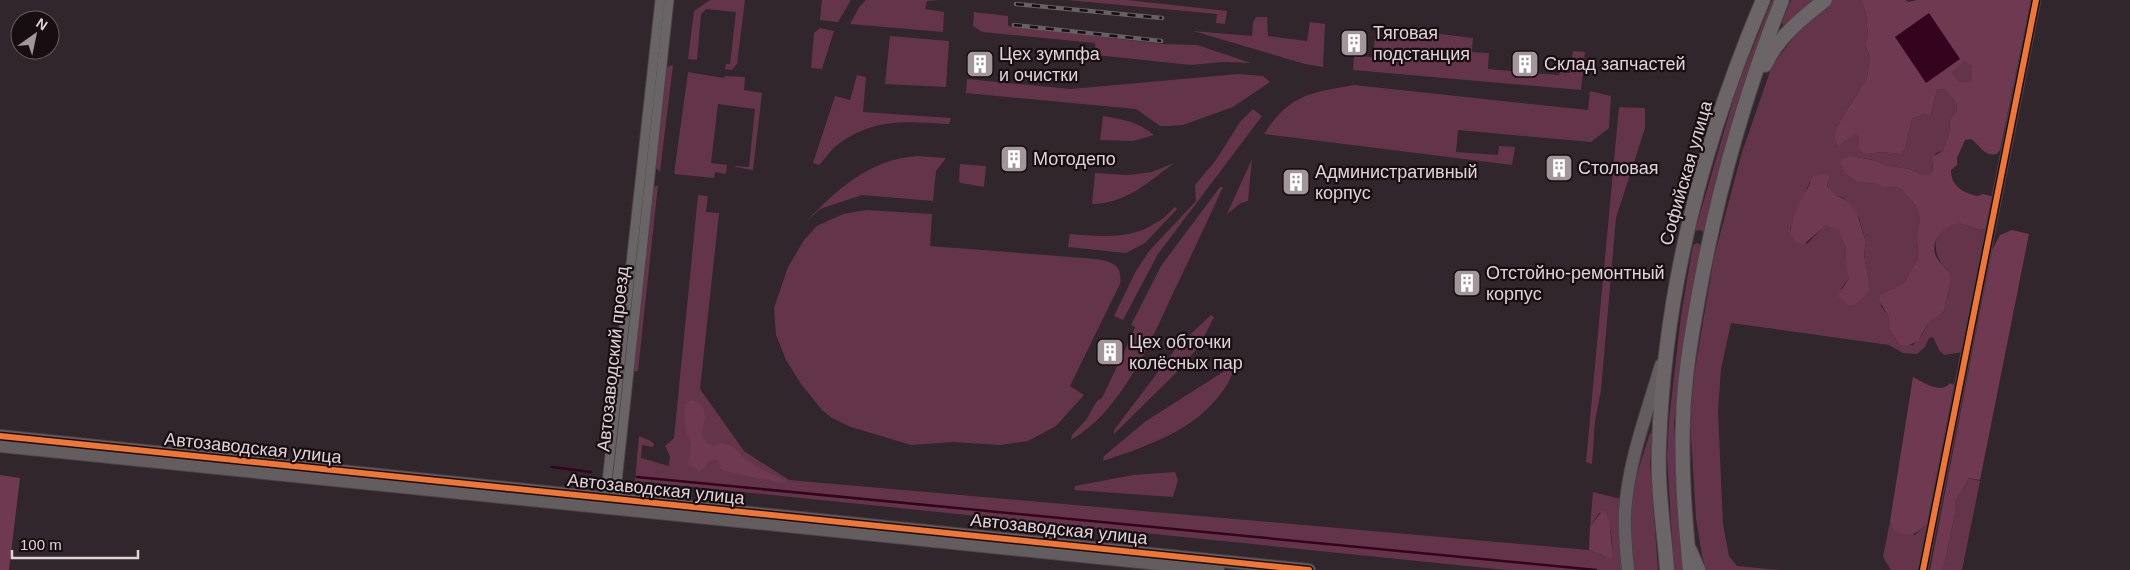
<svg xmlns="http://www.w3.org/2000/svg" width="2130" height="570" viewBox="0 0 2130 570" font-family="Helvetica,sans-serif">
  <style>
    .green { fill: #64344a; fill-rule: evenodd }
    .forest { fill: #6e3951; fill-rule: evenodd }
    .water { fill: #34031e }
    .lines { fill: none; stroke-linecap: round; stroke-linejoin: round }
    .stream { stroke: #34031e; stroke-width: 2.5 }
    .street-casing { stroke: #4c4247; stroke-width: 11 }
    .secondary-casing { stroke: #4c4247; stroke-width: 14 }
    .primary-casing { stroke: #4c4247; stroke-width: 16 }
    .street { stroke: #696466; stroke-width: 9 }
    .secondary { stroke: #645d60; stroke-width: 12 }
    .primary { stroke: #6c6567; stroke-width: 14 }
    .rail-casing { stroke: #676163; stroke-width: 4.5 }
    .rail { stroke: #170e12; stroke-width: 2.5; stroke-dasharray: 8; stroke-linecap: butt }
    .cycleway-casing { stroke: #170e12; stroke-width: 9 }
    .cycleway { stroke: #f07635; stroke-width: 6 }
    .labels { text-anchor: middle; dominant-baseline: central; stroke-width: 4.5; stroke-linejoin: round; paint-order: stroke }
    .poi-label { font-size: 18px; fill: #e1d2d8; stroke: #170e12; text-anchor: start }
    .street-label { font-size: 18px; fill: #e1d2d8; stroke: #170e12 }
  </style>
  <rect width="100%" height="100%" fill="#31262b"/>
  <g class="green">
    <path d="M710,0H745L737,64L732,70L725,69L726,64H730L736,12L706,9L701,14L697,60L688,59L694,11Z"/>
    <path d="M822,0H851L838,22L820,20Z"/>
    <path d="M866,0H941L927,1L925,9L944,12L943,32L850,24L860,6Z"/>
    <path d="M1067,0H1127L1227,11L1225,24L1216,23L1217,14Z"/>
    <path d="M1772,0H1778L1741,95L1704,232L1700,230L1695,231L1737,87Z"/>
    <path d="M1791,0H1816L1784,27L1782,22Z"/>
    <path d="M1832,0H1861L1866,14L1868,36L1865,44L1870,57L1867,78L1836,128L1845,142L1850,136L1856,134L1859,139L1858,145L1868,154L1882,152L1901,154L1905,149L1912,119L1924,114H1931L1937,90L1944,89L1956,103L1957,110L1950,120L1949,133L1943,151L1936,153L1932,163L1933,170L1929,175H1922L1910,169L1884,165L1878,161L1851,156L1846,174L1857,182L1877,184L1883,188L1896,187L1902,190L1915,205L1920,218L1917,244L1918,258L1904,283L1881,294V306L1888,316L1889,329L1900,345H1913L1922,335L1928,323L1939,316L1944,311L1948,290V270C1927,254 1934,220 1962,224C1967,225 1975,228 1980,230L1987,228L1963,352L1944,355L1939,350L1933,337L1929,338L1925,347L1917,354L1903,353L1889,345L1731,323L1721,369L1718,411L1723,524L1729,556L1737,566L1780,570H1706L1702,556L1696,518L1690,419L1694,375L1714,257L1742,152L1772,66L1809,17ZM1810,181L1827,183L1829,189L1837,196L1844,198L1859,218L1866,242L1864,254L1870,288L1841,289L1849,278V275L1845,263L1846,249L1838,230L1826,224L1807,244L1790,230Z"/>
    <path d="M974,12L1008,16V26L1163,44L1197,45L1251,63L1223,62L1191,65L1096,55L1095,43L982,32L973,26Z"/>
    <path d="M1256,17H1267L1268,36L1307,41L1310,22L1325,24L1323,67L1305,64L1193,31L1252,36L1253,22Z"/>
    <path d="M820,28L834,31L822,69L811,68L814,33Z"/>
    <path d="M1376,28H1386L1388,34L1404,35L1407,30L1473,38L1472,52L1489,53L1488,69L1559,75L1560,72L1570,73L1573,51L1585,52L1581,90L1353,70L1354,56L1373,57Z"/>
    <path d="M890,36L949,41L946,87L885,84Z"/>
    <path d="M1965,60L1972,67V81L1960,82L1952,73Z"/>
    <path d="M673,65L660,172L655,167L667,67Z"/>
    <path d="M688,72L724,78L725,76L745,77L744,90L762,93L753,170L735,167L736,166L749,167L755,109L718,104L711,163L727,165L726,174L715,172L714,178L674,174Z"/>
    <path d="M1238,74L1263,76L1270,82L1233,107L1183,125L1169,126H1160L1136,109L966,93L967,79L1071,89Z"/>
    <path d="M857,75L866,77L863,112L951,118L949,124C909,122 876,117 840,143C832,148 826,158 819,165L813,163L835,96L850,100Z"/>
    <path d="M1354,85L1588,110L1590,91L1611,96L1609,128L1591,142L1458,130L1456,152L1498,155L1499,146L1515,147L1512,165L1264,134C1290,94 1310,93 1354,85Z"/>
    <path d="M1619,107L1645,108V128L1616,218L1601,390L1595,421L1592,464L1586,462Z"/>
    <path d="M1253,109L1262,116L1158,254L1123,320L1114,316L1136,271L1150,250L1196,201L1195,185L1216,160L1240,122Z"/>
    <path d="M1103,116C1123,119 1138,122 1154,135L1133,141L1100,140Z"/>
    <path d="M917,156L946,158L936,171L933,201L862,195L820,209L805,223C836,190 870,159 917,156Z"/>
    <path d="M1252,159L1248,201L1241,203L1227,214Z"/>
    <path d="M1174,163C1149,182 1125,204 1092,204L1095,173L1128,175L1152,172Z"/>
    <path d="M960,164L986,166L984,187L961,183L959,181Z"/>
    <path d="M658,185L638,371H633L653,188Z"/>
    <path d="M1220,187H1223C1207,222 1191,256 1174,291C1151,341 1121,412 1071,440L1072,435L1086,420L1097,401L1102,398L1133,333L1135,327L1131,325L1161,266Z"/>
    <path d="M698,195L708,196L706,212L719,213L700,389L744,451L789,480L1589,550L1604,556H1613L1611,532L1605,511L1599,513L1590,527L1593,492L1621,499L1624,570H1506L635,481L639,436L651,441L654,444L653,447L642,445L641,458L669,466L670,456L665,446L674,438Z"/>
    <path d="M1175,207L1177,209L1145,243L1126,253L1068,247L1070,234C1097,236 1129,240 1154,224C1162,220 1169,213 1175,207Z"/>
    <path d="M866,210L932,214L930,246L1084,258C1102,260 1124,259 1120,284L1070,386L1084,395L1056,426L1028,441L1000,445L954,442L911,445L851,427L832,418L822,410L801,384L786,360L776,335L774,308L788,267L804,240L817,226L843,214Z"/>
    <path d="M1697,243L1701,245L1674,423L1683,570H1674L1667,456L1669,420L1681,316L1693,245Z"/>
    <path d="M1211,315L1214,317L1200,345L1179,370L1114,434V430L1177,347Z"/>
    <path d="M1234,365L1235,368C1231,376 1228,385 1222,392C1194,431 1147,446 1103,461L1104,456L1146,421Z"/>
    <path d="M1650,433L1653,434L1654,437L1650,462L1658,570H1633L1629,535L1634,483Z"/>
    <path d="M1175,472L1178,480L1173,497L1074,490L1075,486L1133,475Z"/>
    <path d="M1969,478L1980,481L1962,570H1943L1955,514V501Z"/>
    <path d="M1890,521L1891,525L1915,535L1927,524L1918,570H1891L1883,557Z"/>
  </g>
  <g class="forest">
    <path d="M1861,0H1906L1908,2L1917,0H2031L2000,150L1997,154C1983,157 1981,145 1971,139L1965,140L1957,158V165L1951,170C1951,186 1962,192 1977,196L1983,194L1994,197L1987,228L1980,230C1975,228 1967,225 1962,224C1946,221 1931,239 1935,254C1938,263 1947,267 1951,276L1944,311L1939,316L1928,323L1918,341L1907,346L1900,345L1889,329L1888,316L1879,300L1881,294L1904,283L1918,258L1917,237L1920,218L1915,205L1902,190L1896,187L1883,188L1877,184L1857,182L1846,174L1840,163L1844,158L1851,156L1878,161L1884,165L1910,169L1922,175H1929L1933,170L1932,157L1943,151L1949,133L1950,120L1957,110L1956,103L1944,89L1937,90L1931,114H1924L1912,119L1905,149L1901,154L1882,152L1868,154L1861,151L1858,145L1859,139L1856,134L1838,146L1835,140L1836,128L1867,78L1870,57L1865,44L1868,36L1866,14ZM1965,61L1972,67V81L1960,82L1952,73Z"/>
    <path d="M1827,174L1829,176L1827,186L1837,196L1846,200L1856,211L1866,242L1864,254L1870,288C1864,297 1860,306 1848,305L1838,296L1849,278L1845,263L1846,249L1838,230L1826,225L1803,245L1796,242L1790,233C1793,219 1797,203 1806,191C1809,187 1810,181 1813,176Z"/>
    <path d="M2012,230L2029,234L1980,480L1969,478L1955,501V514L1943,570H1930L1992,250L2000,235Z"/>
    <path d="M1913,377C1923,382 1941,395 1950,383L1954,385L1927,524C1913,536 1909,539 1892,528L1890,521Z"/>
    <path d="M691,400C708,404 707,420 701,433L707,443L714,446L719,443L733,446C746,464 768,472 787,481L783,483L724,471L721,469L718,460L709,461L705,467L699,471L688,464L691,443L686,433L684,411L685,405Z"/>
    <path d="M0,475L20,478L9,570H0Z"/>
    <path d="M1602,511H1605L1609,520L1613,556L1610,558L1589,550L1590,527Z"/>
  </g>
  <path class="water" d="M1929,13L1960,59L1926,83L1895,37Z"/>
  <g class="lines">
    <g class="stream">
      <path d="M552,467L591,472"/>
      <path d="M637,477L1596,570"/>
    </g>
    <defs>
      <g id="street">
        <path d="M607,502V482L660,0"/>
        <path d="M613,504L615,500L669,0"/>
        <path d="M1692,549L1701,570"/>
        <path d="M1923,570L2036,0"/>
      </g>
      <g id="secondary">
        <path d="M0,436L1309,570"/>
        <path d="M0,446L1218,570"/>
        <path d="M1628,570C1626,551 1624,531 1625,512C1628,462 1647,413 1661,365"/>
      </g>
      <g id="primary">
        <path d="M1765,65C1777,38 1802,18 1825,0"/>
        <path d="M1667,570C1664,529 1657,487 1659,446C1664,293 1703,141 1763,0"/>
        <path d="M1690,570C1685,519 1681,470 1683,419C1684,379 1691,338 1698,299C1716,197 1744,96 1782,0"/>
      </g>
    </defs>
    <use href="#street" class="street-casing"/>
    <use href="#secondary" class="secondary-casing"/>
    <use href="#primary" class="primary-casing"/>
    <use href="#street" class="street"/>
    <use href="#secondary" class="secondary"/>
    <use href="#primary" class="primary"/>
    <defs>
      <g id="rail">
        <path d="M1016,4L1162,18"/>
        <path d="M1014,25L1161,41"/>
      </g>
    </defs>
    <use href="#rail" class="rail-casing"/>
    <use href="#rail" class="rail"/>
    <defs>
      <g id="cycleway">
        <path d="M0,436L1309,570"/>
        <path d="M1923,570L2036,0"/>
      </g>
    </defs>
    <use href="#cycleway" class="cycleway-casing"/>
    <use href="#cycleway" class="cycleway"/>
  </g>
  <defs>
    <symbol id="building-square" viewBox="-11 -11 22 22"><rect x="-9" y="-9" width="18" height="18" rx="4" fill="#a3969b" stroke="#170e12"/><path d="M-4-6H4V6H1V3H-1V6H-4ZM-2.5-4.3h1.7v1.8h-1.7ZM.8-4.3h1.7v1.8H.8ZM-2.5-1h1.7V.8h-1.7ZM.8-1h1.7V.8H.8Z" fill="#fff"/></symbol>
  </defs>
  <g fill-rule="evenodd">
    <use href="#building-square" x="1338" y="27" width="32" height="32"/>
    <use href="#building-square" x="964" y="48" width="32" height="32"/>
    <use href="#building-square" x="1509" y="48" width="32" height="32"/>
    <use href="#building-square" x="998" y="143" width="32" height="32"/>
    <use href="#building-square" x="1543" y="152" width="32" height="32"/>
    <use href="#building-square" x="1280" y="166" width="32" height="32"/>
    <use href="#building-square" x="1451" y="267" width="32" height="32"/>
    <use href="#building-square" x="1094" y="336" width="32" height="32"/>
  </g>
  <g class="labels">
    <g class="poi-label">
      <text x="1373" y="33">Тяговая<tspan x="1373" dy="21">подстанция</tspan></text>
      <text x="999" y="54">Цех зумпфа<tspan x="999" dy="21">и очистки</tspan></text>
      <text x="1544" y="64">Склад запчастей</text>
      <text x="1033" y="159">Мотодепо</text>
      <text x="1578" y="168">Столовая</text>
      <text x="1315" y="172">Административный<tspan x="1315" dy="21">корпус</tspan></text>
      <text x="1486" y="273">Отстойно-ремонтный<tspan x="1486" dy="21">корпус</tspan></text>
      <text x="1129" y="342">Цех обточки<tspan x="1129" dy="21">колёсных пар</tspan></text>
    </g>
    <g class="street-label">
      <text transform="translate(1686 173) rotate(-74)">Софийская улица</text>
      <text transform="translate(613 359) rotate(-84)">Автозаводский проезд</text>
      <text transform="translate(253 448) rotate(6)">Автозаводская улица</text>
      <text transform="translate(656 489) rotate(6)">Автозаводская улица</text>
      <text transform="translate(1059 529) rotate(6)">Автозаводская улица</text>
    </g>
  </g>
  <g transform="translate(35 35) rotate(33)"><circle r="24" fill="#170e12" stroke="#685c61"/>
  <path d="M0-4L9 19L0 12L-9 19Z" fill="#a3969b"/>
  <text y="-8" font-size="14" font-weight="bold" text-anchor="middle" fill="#e1d2d8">N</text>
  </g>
  <path d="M12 550v8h126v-8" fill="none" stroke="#e1d2d8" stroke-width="2.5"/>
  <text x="20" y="550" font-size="15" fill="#e1d2d8" stroke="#170e12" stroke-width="4" paint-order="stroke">100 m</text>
</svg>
